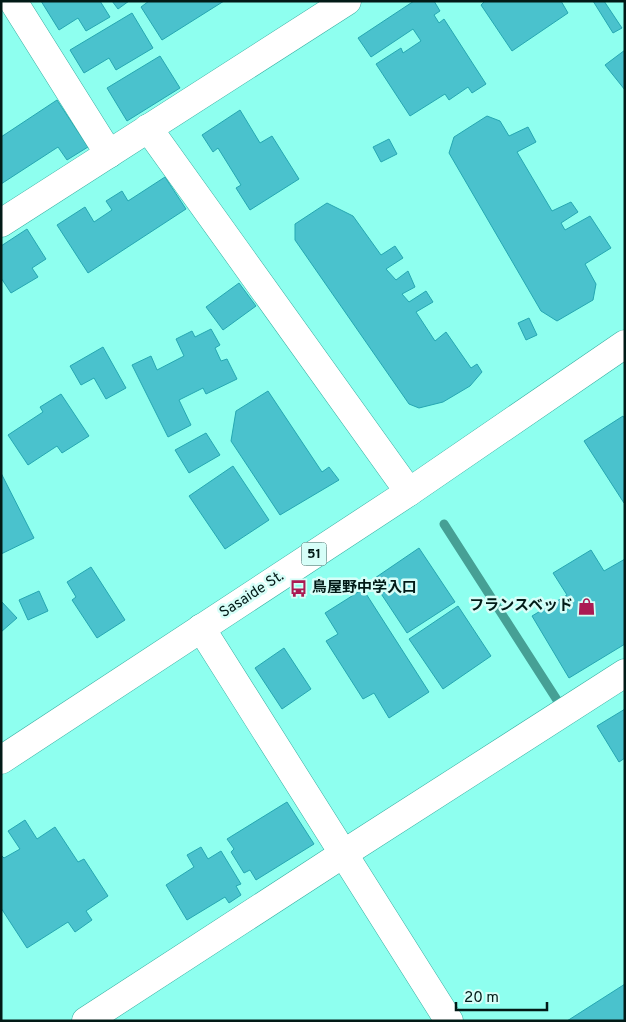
<svg xmlns="http://www.w3.org/2000/svg" width="626" height="1022" viewBox="0 0 626 1022" font-family="Overpass,'Noto Sans JP',sans-serif">
  <style>
    .lines { fill: none; stroke-linecap: round; stroke-linejoin: round }
    .stream { stroke: #46a095; stroke-width: 9 }
    .building { fill: #4ac2cd; stroke: #25a7b2 }
    .minor-casing { stroke: #38b0a3; stroke-width: 29 }
    .primary-casing { stroke: #38b0a3; stroke-width: 29 }
    .minor { stroke: #fff; stroke-width: 28 }
    .primary { stroke: #fff; stroke-width: 28 }
    .labels { text-anchor: middle; dominant-baseline: central; stroke-width: 5; stroke-linejoin: round; paint-order: stroke }
    .shield { fill: #d6fef8; stroke: #425e5a; stroke-width: 1 }
    .shield-label { font-size: 14px; font-weight: bold; fill: #021a17 }
    .poi-label { font-size: 15px; font-weight: bold; fill: #021a17; stroke: #d6fef8; text-anchor: start }
    .street-label { font-size: 15px; fill: #021a17; stroke: #d6fef8 }
  </style>
  <rect width="100%" height="100%" fill="#8effef"/>
  <g class="lines">
    <path class="stream" d="M444,524L559,703L565,700"/>
  </g>
  <g class="building">
    <path d="M41,1H100L110,17L86,31L78,18L59,30Z"/>
    <path d="M112,1H129L118,9Z"/>
    <path d="M149,1H224L162,40L141,7Z"/>
    <path d="M414,1H434L440,11L434,15L439,23L444,19L486,84L472,93L468,87L449,100L445,94L410,116L376,64L401,48L403,53L421,41L413,29L371,57L358,38Z"/>
    <path d="M485,1H561L568,13L512,51L481,5Z"/>
    <path d="M593,1H604L622,28L613,33Z"/>
    <path d="M132,13L153,48L116,70L109,58L84,73L70,50Z"/>
    <path d="M625,50V90L605,65Z"/>
    <path d="M160,56L180,88L127,121L107,88Z"/>
    <path d="M57,100L88,147L67,160L58,147L1,184V137Z"/>
    <path d="M240,110L260,143L272,136L299,179L250,210L236,188L241,185L218,148L213,152L202,135Z"/>
    <path d="M487,116L500,121L509,136L528,127L536,142L517,152L552,211L571,202L578,212L561,223L565,230L590,216L611,248L585,264L596,284L593,300L557,321L541,311L449,153L454,137Z"/>
    <path d="M389,139L397,154L381,162L373,147Z"/>
    <path d="M165,177L186,209L88,273L57,225L85,207L94,222L112,210L106,201L122,191L128,201Z"/>
    <path d="M327,203L353,216L381,255L395,246L403,258L386,269L396,280L408,271L415,287L402,294L409,302L426,291L433,302L416,312L435,341L446,332L471,368L477,364L482,372L470,386L443,402L419,408L409,404L295,240V224Z"/>
    <path d="M27,229L46,259L32,268L38,277L11,293L1,278V246Z"/>
    <path d="M239,283L256,306L223,330L206,307Z"/>
    <path d="M529,318L537,335L526,340L518,323Z"/>
    <path d="M211,329L220,345L215,348L221,361L227,359L237,379L206,394L203,388L179,400L191,425L168,437L132,365L151,356L157,370L184,356L176,339L192,331L195,337Z"/>
    <path d="M103,347L126,388L106,399L94,378L81,385L70,366Z"/>
    <path d="M268,391L322,472L329,467L339,480L280,515L231,441L236,411Z"/>
    <path d="M61,394L89,436L62,453L57,446L28,465L8,435L43,412L40,407Z"/>
    <path d="M623,416L625,419L624,503L584,441Z"/>
    <path d="M206,433L220,455L189,473L175,450Z"/>
    <path d="M233,466L269,520L225,549L189,496Z"/>
    <path d="M1,473L34,538L1,554Z"/>
    <path d="M419,548L455,602L407,633L372,580Z"/>
    <path d="M591,550L604,571L625,559V644L569,678L532,616L567,595L553,573Z"/>
    <path d="M91,567L125,620L97,638L72,600L76,597L67,582Z"/>
    <path d="M363,589L429,692L389,718L374,693L363,699L326,641L338,634L325,613Z"/>
    <path d="M39,591L48,611L28,620L19,600Z"/>
    <path d="M1,601L17,618L1,632Z"/>
    <path d="M458,606L491,656L443,689L409,639Z"/>
    <path d="M284,648L311,689L282,709L255,668Z"/>
    <path d="M625,709V758L619,762L597,726Z"/>
    <path d="M287,802L314,844L256,880L250,870L244,873L231,852L234,849L227,839Z"/>
    <path d="M25,820L37,839L55,827L78,862L84,859L108,896L86,911L92,920L75,932L68,922L27,948L1,908V855L4,858L20,849L8,831Z"/>
    <path d="M201,847L208,859L221,851L241,884L236,886L241,895L229,903L225,897L187,920L166,885L194,867L187,855Z"/>
    <path d="M625,984V1021H567Z"/>
  </g>
  <g class="lines">
    <defs>
      <g id="minor">
        <path d="M13,1L109,154"/>
        <path d="M148,128L409,492"/>
        <path d="M1,223L347,1"/>
        <path d="M201,628L449,1021"/>
        <path d="M86,1021L343,854L625,673"/>
      </g>
      <path id="primary" d="M1,760L409,492L625,344"/>
    </defs>
    <use href="#minor" class="minor-casing"/>
    <use href="#primary" class="primary-casing"/>
    <use href="#minor" class="minor"/>
    <use href="#primary" class="primary"/>
  </g>
  <defs>
    <symbol id="bus-bare" viewBox="-9 -9 18 18"><path d="M-5-6H5V4H4V6H2V4H-2V6H-4V4H-5ZM-3.5-4V0h7V-4ZM-3.5 1.2v1.5H-2V1.2ZM2 1.2v1.5H3.5V1.2Z" fill="#ab1a53" stroke="#d6fef8" stroke-width="2.5" paint-order="stroke"/></symbol>
    <symbol id="shop-bare" viewBox="-9 -9 18 18"><path d="M-5-2.5h2.3a2.7 3.5 0 0 1 5.4 0H5L5.5 6h-11ZM-1.5-2.5h3a1.5 2.3 0 0 0-3 0Z" fill="#ab1a53" stroke="#d6fef8" stroke-width="2.5" paint-order="stroke"/></symbol>
  </defs>
  <g fill-rule="evenodd">
    <use href="#bus-bare" x="286" y="576" width="25" height="25"/>
    <use href="#shop-bare" x="574" y="594" width="25" height="25"/>
  </g>
  <g class="labels">
    <rect class="shield" x="301.5" y="542.5" width="25" height="23" rx="4"/>
    <g class="shield-label">
      <text x="314" y="554">51</text>
    </g>
    <g class="poi-label">
      <text x="312" y="588">鳥屋野中学入口</text>
      <text x="573" y="606" text-anchor="end">フランスベッド</text>
    </g>
    <g class="street-label">
      <text transform="translate(252 595) rotate(-33)">Sasaide St.</text>
    </g>
  </g>
  <rect width="626" height="1022" fill="none" stroke="#021a17" stroke-width="5"/>
  <path d="M456 1002v8h91v-8" fill="none" stroke="#021a17" stroke-width="2.5"/>
  <text x="464" y="1002" font-size="15" fill="#021a17" stroke="#d6fef8" stroke-width="4" paint-order="stroke">20 m</text>
</svg>
